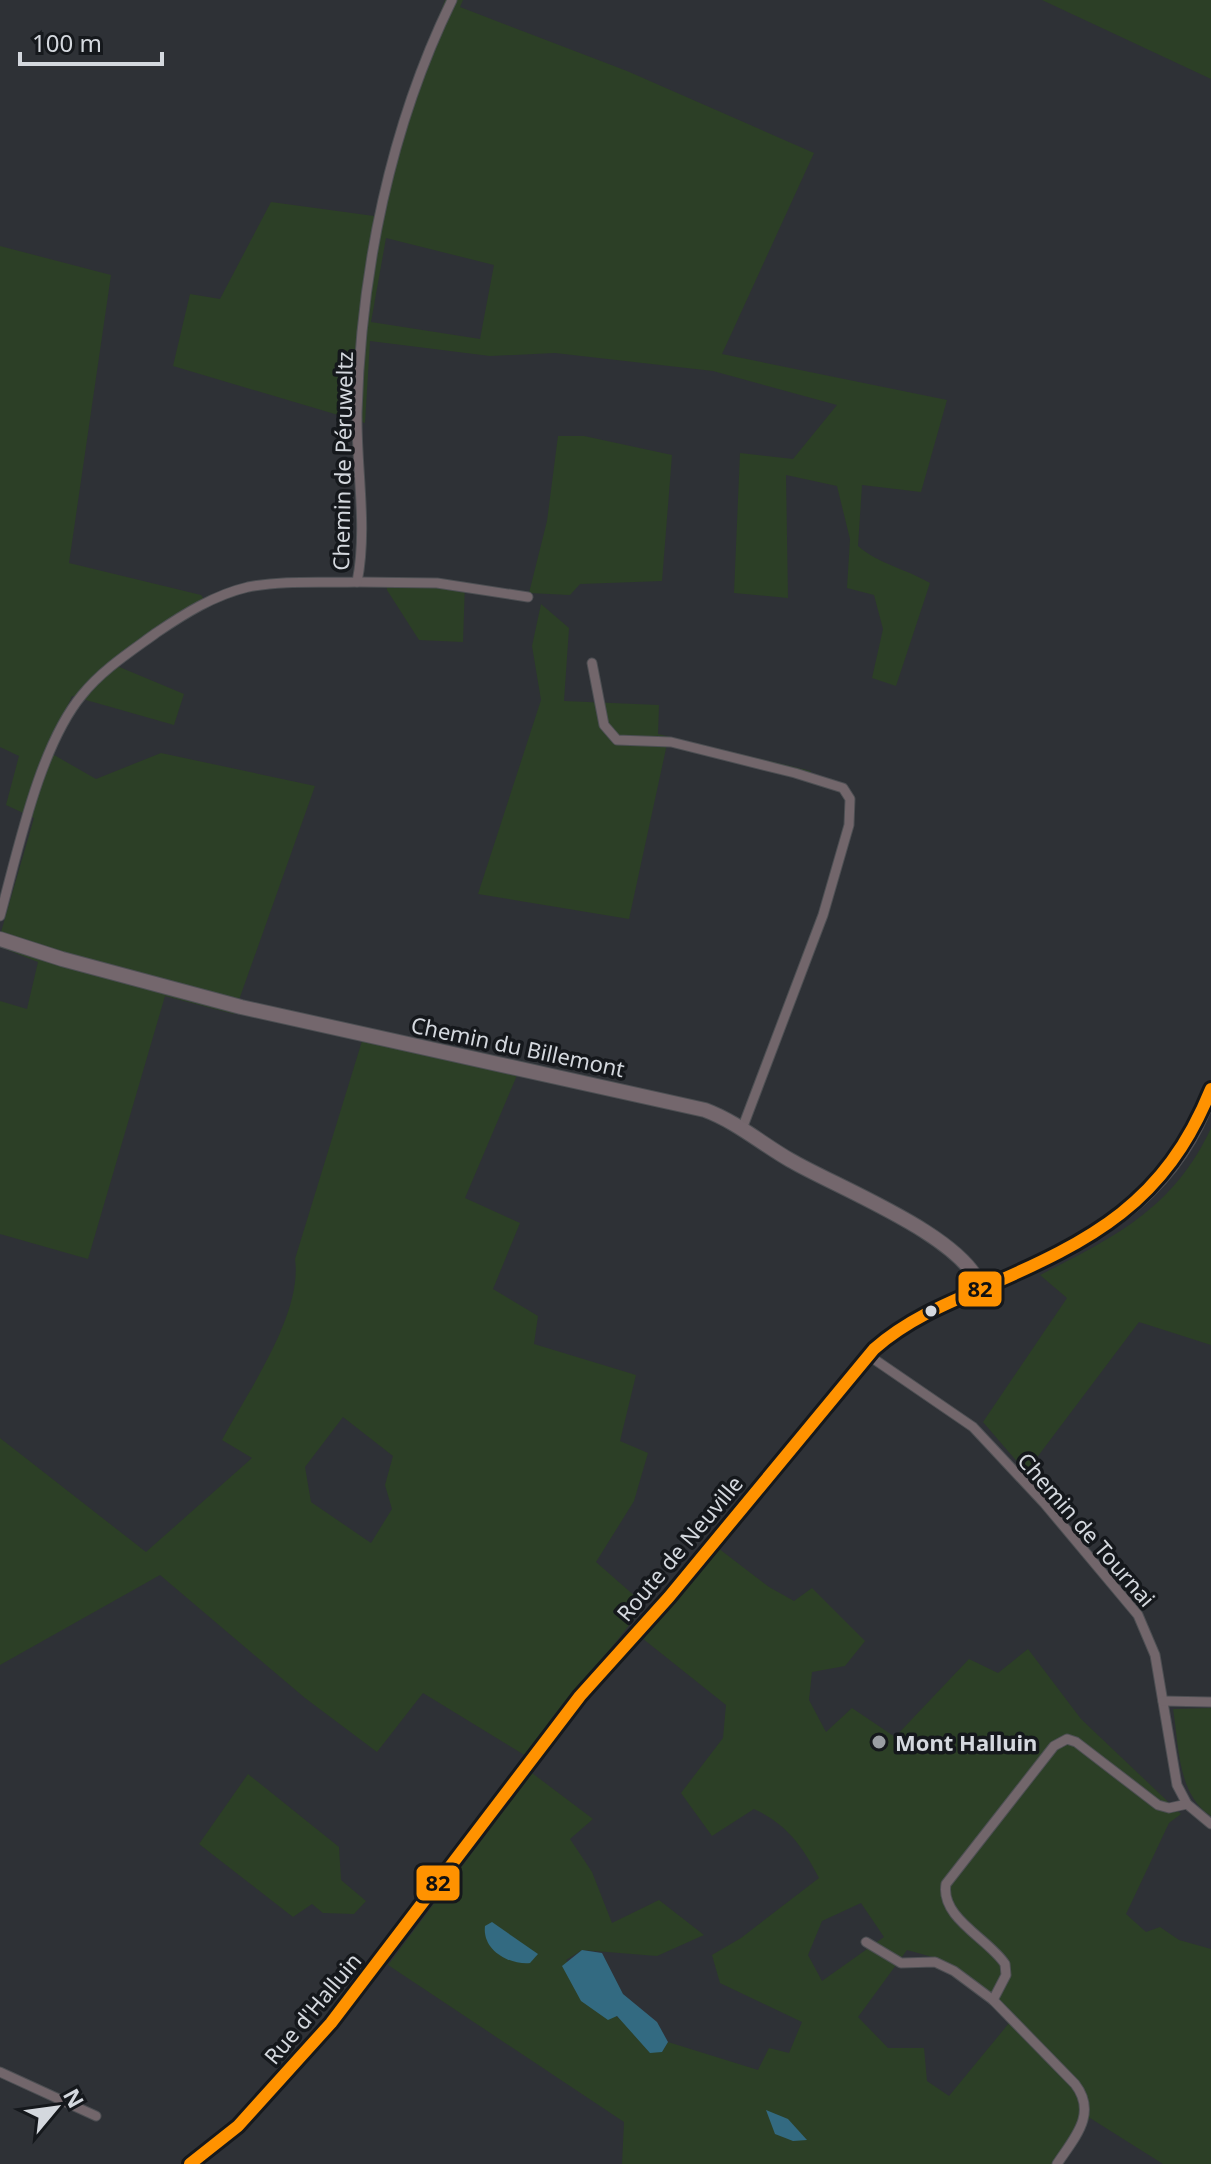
<svg xmlns="http://www.w3.org/2000/svg" width="1211" height="2164" viewBox="0 0 1211 2164" font-family="'Noto Sans',sans-serif">
  <style>
    .green { fill: #2c3f26; fill-rule: evenodd }
    .water { fill: #336a81 }
    .lines { fill: none; stroke-linecap: round; stroke-linejoin: round }
    .street-casing { stroke: #4d4f53; stroke-width: 11 }
    .secondary-casing { stroke: #4d4f53; stroke-width: 16 }
    .street { stroke: #72666b; stroke-width: 9 }
    .secondary { stroke: #74676d; stroke-width: 14 }
    .bus-1-casing { stroke: #15181c; stroke-width: 18 }
    .bus-1 { stroke: #ff9200; stroke-width: 12 }
    .bus-dot { fill: #d4d8de; stroke: #15181c; stroke-width: 3 }
    .poi-dot { fill: #9a9ea3; stroke: #15181c; stroke-width: 3 }
    .labels { text-anchor: middle; dominant-baseline: central; stroke-width: 7; stroke-linejoin: round; paint-order: stroke }
    .street-label { font-size: 22px; fill: #d4d8de; stroke: #15181c }
    .poi-label { font-size: 22px; font-weight: bold; fill: #d4d8de; stroke: #15181c; text-anchor: start }
    .line-badge { stroke: #15181c; stroke-width: 3 }
    .pale-badge-label { font-size: 22px; text-anchor: middle; font-weight: bold; fill: #111 }
  </style>
  <rect width="100%" height="100%" fill="#2e3136"/>
  <g class="green">
    <path d="M445,0H463L460,7L627,71L814,153L722,354L947,400L921,492L862,485L858,546C879,564 906,569 930,583L896,686L872,678L883,629L874,595L847,588L850,539L837,486L786,475L788,598L734,593L740,453L793,459L837,405L713,371L555,353L490,356L370,341L365,423L173,366L190,294L220,299L271,202L374,216L403,109ZM386,238L494,265L480,339L371,322Z"/>
    <path d="M1042,0H1211V79Z"/>
    <path d="M0,246L111,275L69,563L201,595L209,606L193,613L117,666L184,694L174,725L72,696L47,751L96,779L161,753L315,786L234,1014L165,996L88,1259L0,1234V1001L27,1009L38,962L0,947L1,932L34,818L6,805L19,756L0,747Z"/>
    <path d="M558,436H584L672,455L662,581L580,584L570,595L529,593L547,521Z"/>
    <path d="M386,579L465,583L463,642L419,640L387,590Z"/>
    <path d="M541,604L569,628L564,701L659,705L658,734L811,771L810,782L667,744L629,919L478,894L541,700L532,646Z"/>
    <path d="M362,1041L518,1073L465,1198L520,1223L493,1289L538,1316L534,1344L636,1375L620,1441L648,1453L634,1501L596,1562L645,1605L526,1756L423,1693L377,1752L305,1698L160,1575L0,1665V1438L146,1552L252,1458L222,1440C248,1391 303,1314 295,1259ZM343,1417L393,1456L385,1485L392,1509L371,1543L311,1502L305,1467Z"/>
    <path d="M1211,1128V1345L1139,1322L1026,1472L983,1422L1067,1298L1040,1275C1115,1237 1174,1208 1211,1128Z"/>
    <path d="M718,1548L769,1587L794,1601L812,1588L865,1641L845,1666L812,1672L809,1700L826,1732L852,1708L895,1737L969,1659L998,1673L1028,1649L1081,1719L1181,1814L1169,1823L1126,1914L1146,1932L1160,1927L1179,1940L1211,1949V2164H1163L1090,2118L1060,2164H622L624,2122L388,1965L532,1773L593,1819L570,1839L592,1872L612,1923L659,1900L704,1935L657,1956L582,1950L566,1960L616,2016L662,2052L668,2042L758,2070L769,2048L789,2053L802,2022L720,1983L712,1955L741,1938L819,1878C803,1847 787,1824 754,1809L712,1836L681,1793L723,1738L726,1705L642,1638ZM861,1903L884,1937L822,1981L808,1955L822,1921ZM907,1950L936,1958L1014,2017L949,2096L927,2081L924,2048H888L858,2017Z"/>
    <path d="M1211,1708V1816C1177,1795 1179,1744 1173,1709Z"/>
    <path d="M248,1774L339,1847L341,1880L366,1901L354,1914L323,1913L312,1904L293,1917L199,1844Z"/>
  </g>
  <g class="water">
    <path d="M492,1922L538,1954L530,1963C509,1965 482,1950 485,1926Z"/>
    <path d="M582,1950L602,1953L623,1994L657,2022L668,2042L662,2052L650,2053L617,2016L608,2020L581,2001L562,1966Z"/>
    <path d="M766,2110L788,2119L807,2140L793,2141L775,2134Z"/>
  </g>
  <g class="lines">
    <defs>
      <g id="street">
        <path d="M357,582L437,583L528,597"/>
        <path d="M592,663L604,725L617,740L671,742L795,773L843,788L850,799L849,825L823,915L742,1129"/>
        <path d="M0,916C18,851 39,747 82,695C102,670 130,652 156,633C184,614 214,595 248,587C284,580 320,583 357,582C368,527 356,468 357,412C361,271 390,127 452,0"/>
        <path d="M868,1355L973,1427L1045,1504L1138,1615L1155,1655L1177,1785L1187,1804L1211,1824"/>
        <path d="M1163,1701L1211,1702"/>
        <path d="M866,1942L901,1963L935,1962L954,1971L993,2000L1075,2084C1098,2114 1074,2138 1057,2164"/>
        <path d="M993,2000L1006,1975L1005,1964C989,1939 940,1918 946,1884L1054,1746L1067,1739L1076,1742L1158,1805L1169,1808L1187,1804"/>
        <path d="M0,2072L96,2116"/>
      </g>
      <g id="secondary">
        <path d="M0,939L62,959L241,1007L705,1110C737,1122 762,1144 790,1160C838,1188 964,1236 981,1288"/>
        <path d="M190,2164L238,2126L331,2023L580,1696L669,1597L874,1349C906,1319 945,1304 985,1287C1086,1243 1175,1201 1211,1089"/>
      </g>
    </defs>
    <use href="#street" class="street-casing"/>
    <use href="#secondary" class="secondary-casing"/>
    <use href="#street" class="street"/>
    <use href="#secondary" class="secondary"/>
    <defs>
      <path id="bus-1" d="M190,2164L238,2126L331,2023L580,1696L669,1597L874,1349C907,1320 945,1304 985,1287C1093,1240 1165,1203 1211,1089"/>
    </defs>
    <use href="#bus-1" class="bus-1-casing"/>
    <use href="#bus-1" class="bus-1"/>
  </g>
  <circle class="bus-dot" cx="931" cy="1311" r="7"/>
  <circle class="poi-dot" cx="879" cy="1742" r="8"/>
  <g class="labels">
    <g class="street-label">
      <text transform="translate(342 461) rotate(-89)">Chemin de Péruweltz</text>
      <text transform="translate(518 1046) rotate(12)">Chemin du Billemont</text>
      <text transform="translate(1087 1529) rotate(49)">Chemin de Tournai</text>
      <text transform="translate(679 1548) rotate(-50)">Route de Neuville</text>
      <text transform="translate(312 2008) rotate(-50)">Rue d'Halluin</text>
    </g>
    <g class="poi-label">
      <text x="895" y="1742">Mont Halluin</text>
    </g>
  </g>
  <g class="line-badge">
    <rect x="957" y="1270" width="46" height="38" rx="8" fill="#ff9200"/>
    <rect x="415" y="1864" width="46" height="38" rx="8" fill="#ff9200"/>
  </g>
  <g class="pale-badge-label">
    <text x="980" y="1297">82</text>
    <text x="438" y="1891">82</text>
  </g>
  <g transform="translate(56 2108) rotate(61)" stroke="#15181c" stroke-width="6" paint-order="stroke">
  <path d="M0-6L14 30L0 20L-14 30Z" fill="#d4d8de"/>
  <text y="-12" font-size="22" font-weight="bold" text-anchor="middle" fill="#d4d8de">N</text>
  </g>
  <path d="M20 52v12h142v-12" fill="none" stroke="#d4d8de" stroke-width="4"/>
  <text x="32" y="52" font-size="24" fill="#d4d8de" stroke="#15181c" stroke-width="6" paint-order="stroke">100 m</text>
</svg>
